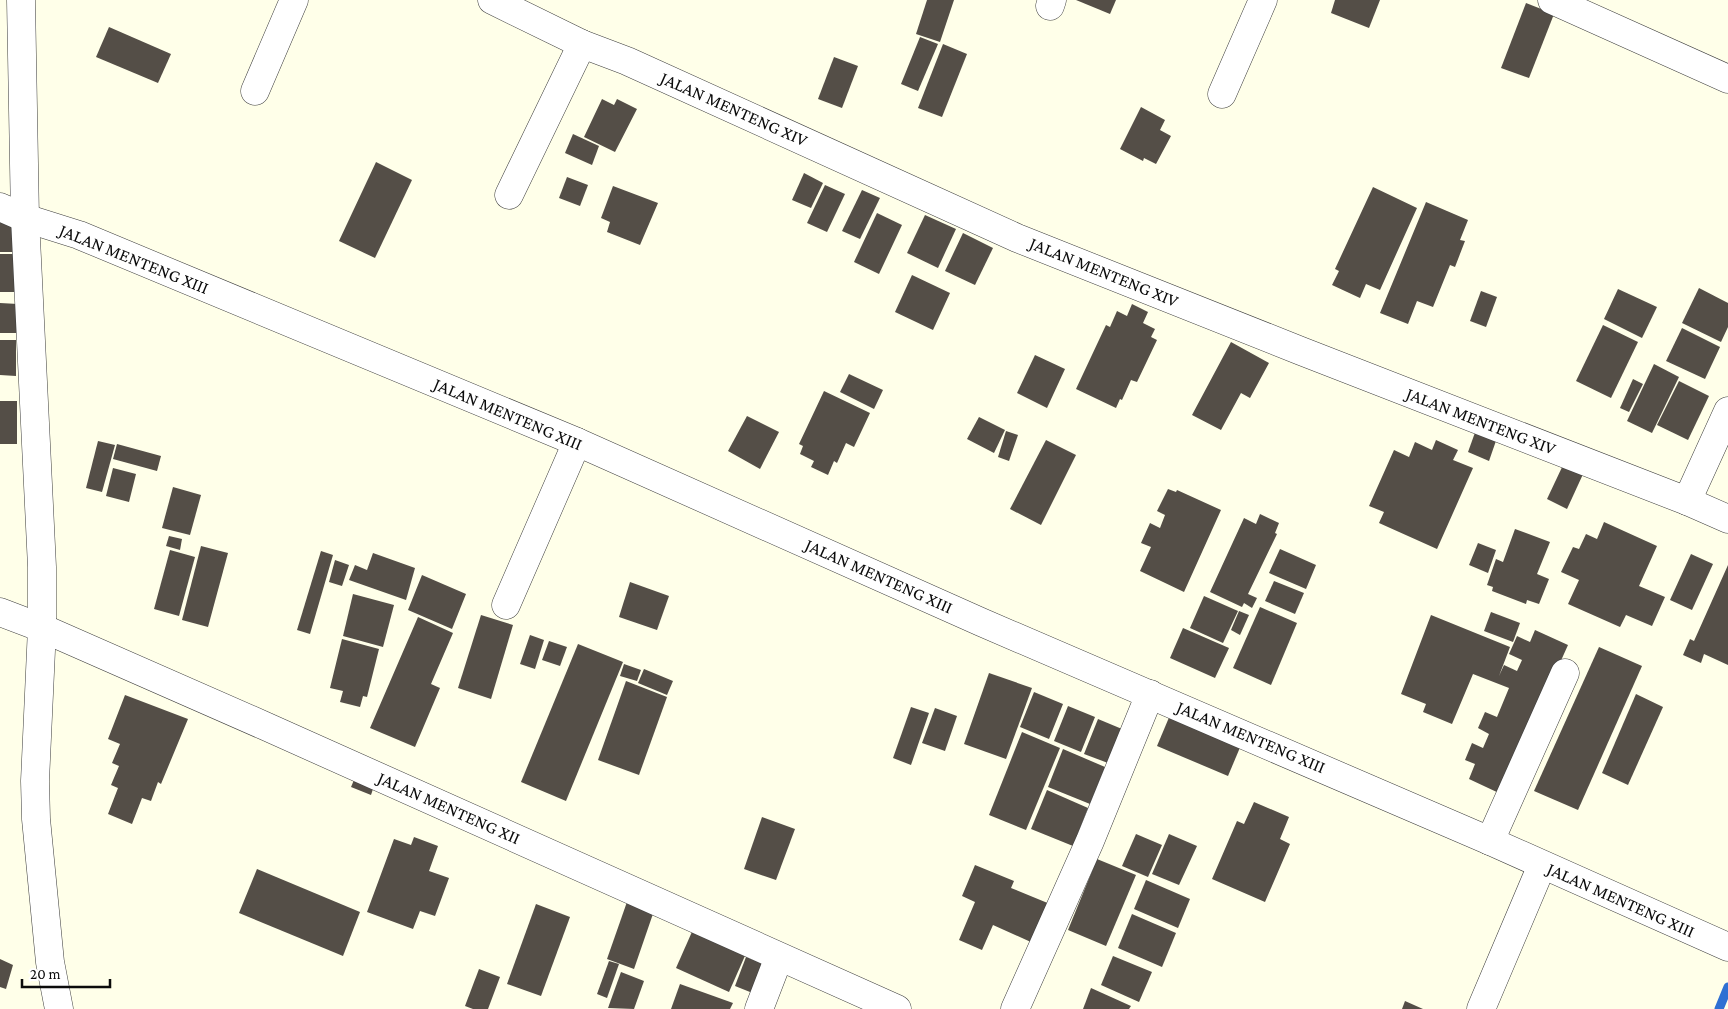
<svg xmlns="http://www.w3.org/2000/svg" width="1728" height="1009" viewBox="0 0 1728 1009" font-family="'Crimson Pro',serif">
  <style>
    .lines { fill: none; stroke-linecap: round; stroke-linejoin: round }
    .stream { stroke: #2f70d3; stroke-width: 9 }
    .building { fill: #544e47 }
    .street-casing { stroke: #3e3e3e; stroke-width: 29 }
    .street { stroke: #fff; stroke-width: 28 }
    .labels { text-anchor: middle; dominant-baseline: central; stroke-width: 5; stroke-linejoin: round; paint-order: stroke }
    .street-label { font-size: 18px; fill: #0b0b0b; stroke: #fff }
  </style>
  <rect width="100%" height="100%" fill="#ffffe9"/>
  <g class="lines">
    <path class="stream" d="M1719,1009L1728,987"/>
  </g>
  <g class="building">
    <path d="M927,0H954L940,42L916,34Z"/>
    <path d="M1076,0H1116L1110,14Z"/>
    <path d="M1335,0H1380L1369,28L1331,13Z"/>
    <path d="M1526,3L1554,14L1529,78L1501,68Z"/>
    <path d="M109,27L171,54L158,83L96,57Z"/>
    <path d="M920,37L938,44L918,91L901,84Z"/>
    <path d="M943,44L967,54L942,117L918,108Z"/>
    <path d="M834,57L858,66L842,108L818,99Z"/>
    <path d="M602,99L614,105L617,99L637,109L615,152L584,137Z"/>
    <path d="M1141,107L1165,120L1160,130L1171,136L1156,164L1144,158L1143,161L1120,149Z"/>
    <path d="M573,134L599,146L592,165L565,153Z"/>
    <path d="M376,162L412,180L375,258L339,241Z"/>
    <path d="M804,173L823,183L811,208L792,200Z"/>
    <path d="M567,177L588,185L580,206L559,198Z"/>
    <path d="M825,185L845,194L827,232L807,223Z"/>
    <path d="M613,186L658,203L640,245L607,232L610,222L601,218Z"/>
    <path d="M1373,187L1417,208L1380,290L1366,284L1360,298L1332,285L1339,271L1335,269Z"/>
    <path d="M862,190L880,198L860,239L842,231Z"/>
    <path d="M1426,202L1468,220L1460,240L1465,241L1455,267L1450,265L1433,307L1417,301L1408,324L1380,313Z"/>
    <path d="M877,213L902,225L879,274L854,262Z"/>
    <path d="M925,215L956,229L938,268L907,253Z"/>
    <path d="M0,216L13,217L15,252H0Z"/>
    <path d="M963,233L993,248L975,285L945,271Z"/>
    <rect x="0" y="254" width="19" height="38"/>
    <path d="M912,275L950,293L933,330L895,312Z"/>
    <path d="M1699,288L1728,303V327L1721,342L1682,323Z"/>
    <path d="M1618,289L1657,307L1642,338L1604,319Z"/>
    <path d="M1481,291L1497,297L1486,327L1470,321Z"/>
    <path d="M0,303L18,304L17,333H0Z"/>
    <path d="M1132,304L1148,312L1143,323L1155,329L1151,337L1157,340L1137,382L1131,380L1122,400L1120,399L1116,408L1076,389L1106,325L1110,327L1117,311L1127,316Z"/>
    <path d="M1603,325L1638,342L1611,398L1576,381Z"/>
    <path d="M1682,328L1720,347L1705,379L1666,361Z"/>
    <path d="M0,340H16V376L0,375Z"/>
    <path d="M1231,342L1269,363L1250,398L1241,393L1221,430L1192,415Z"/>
    <path d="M1035,355L1065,369L1047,408L1017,393Z"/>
    <path d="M1654,364L1679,377L1652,433L1627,421Z"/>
    <path d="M849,374L883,390L874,409L840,392Z"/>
    <path d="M1633,379L1643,384L1629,412L1620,408Z"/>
    <path d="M1679,381L1709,396L1688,440L1657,425Z"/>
    <path d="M824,391L870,413L854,447L846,443L837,463L834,461L828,475L811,467L814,461L800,454L803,446L799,444Z"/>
    <rect x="0" y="401" width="17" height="43"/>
    <path d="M747,416L779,432L760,469L728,451Z"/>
    <path d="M979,417L1005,430L994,453L967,439Z"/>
    <path d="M1477,427L1498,435L1489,461L1468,452Z"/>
    <path d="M1006,431L1018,435L1009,461L998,457Z"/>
    <path d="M1046,440L1076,455L1041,525L1010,509Z"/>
    <path d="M1436,440L1458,450L1453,460L1473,468L1437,549L1379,523L1384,512L1369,506L1394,450L1409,457L1415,442L1432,450Z"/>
    <path d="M98,441L115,445L102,492L86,488Z"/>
    <path d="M117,444L161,456L157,471L113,459Z"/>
    <path d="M1564,463L1584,472L1567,509L1547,499Z"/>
    <path d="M113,468L136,474L129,502L106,496Z"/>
    <path d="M173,487L201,495L190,535L162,528Z"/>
    <path d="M1168,489L1176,492L1177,490L1221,510L1184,592L1140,571L1151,547L1141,543L1150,523L1160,528L1165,515L1157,511Z"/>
    <path d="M1260,514L1279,523L1275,533L1277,534L1248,594L1257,598L1252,608L1244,603L1242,607L1210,592L1244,518L1256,524Z"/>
    <path d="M1604,522L1657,546L1639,586L1665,597L1652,626L1626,615L1620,627L1568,604L1579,580L1561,572L1573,547L1579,549L1586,534L1597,539Z"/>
    <path d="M1515,529L1550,542L1537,574L1549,579L1539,604L1527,600L1526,604L1492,591L1493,587L1487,585L1496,559L1503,562Z"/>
    <path d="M169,536L182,539L180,550L166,546Z"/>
    <path d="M1478,543L1496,550L1488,573L1469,565Z"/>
    <path d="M201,546L228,553L208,627L182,620Z"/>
    <path d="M1280,549L1316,565L1306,589L1269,573Z"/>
    <path d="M170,550L195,557L179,616L154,609Z"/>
    <path d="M321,551L333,555L310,634L297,630Z"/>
    <path d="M373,553L415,568L406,600L349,580L355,565L367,570Z"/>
    <path d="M1691,554L1713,564L1692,610L1670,600Z"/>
    <path d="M335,560L349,565L342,586L329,582Z"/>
    <path d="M1728,565V665L1704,654L1701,663L1683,655L1690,639L1694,641Z"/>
    <path d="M422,575L466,594L452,629L408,610Z"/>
    <path d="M1274,581L1304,593L1295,614L1265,601Z"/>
    <path d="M630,582L669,596L657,630L619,617Z"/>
    <path d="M353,594L394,605L383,647L343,636Z"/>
    <path d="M1204,596L1238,611L1223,643L1190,628Z"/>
    <path d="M1260,607L1297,623L1271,685L1233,668Z"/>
    <path d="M1239,611L1249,615L1240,635L1231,630Z"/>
    <path d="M1491,612L1520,623L1513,642L1484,631Z"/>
    <path d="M481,615L513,625L491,699L458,688Z"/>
    <path d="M1431,615L1510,647L1499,676L1504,665L1517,671L1522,660L1509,654L1517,636L1530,642L1535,630L1568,645L1501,794L1469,779L1475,764L1465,760L1472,743L1483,748L1489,734L1478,728L1485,712L1497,717L1509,688L1473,674L1452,724L1423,712L1426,704L1401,694Z"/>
    <path d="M418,617L453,633L431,684L440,688L415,747L370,728Z"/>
    <path d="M1183,628L1229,648L1215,678L1170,658Z"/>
    <path d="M530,635L544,640L535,669L520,664Z"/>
    <path d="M342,639L379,649L367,697L363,696L360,707L340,702L343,691L330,688Z"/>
    <path d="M549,641L567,647L560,666L542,660Z"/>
    <path d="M578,644L623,662L566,801L521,782Z"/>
    <path d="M1599,647L1642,666L1578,810L1534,791Z"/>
    <path d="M624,664L641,670L637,681L620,676Z"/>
    <path d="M644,669L673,681L667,695L638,683Z"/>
    <path d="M989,673L1032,688L1006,759L964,744Z"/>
    <path d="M626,681L667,697L639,775L598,760Z"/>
    <path d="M1034,692L1063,704L1049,739L1020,727Z"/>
    <path d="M1636,694L1663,707L1628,785L1602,773Z"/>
    <path d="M125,695L188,719L161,784L158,782L151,801L142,798L132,824L108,814L118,788L111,785L119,766L112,763L120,744L108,739Z"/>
    <path d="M1068,706L1095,717L1081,752L1054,741Z"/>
    <path d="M911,707L929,713L911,765L893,758Z"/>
    <path d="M935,708L957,716L945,751L922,743Z"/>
    <path d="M1173,708L1244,738L1228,776L1157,746Z"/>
    <path d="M1098,719L1122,729L1108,763L1084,754Z"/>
    <path d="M1022,732L1060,748L1026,830L989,815Z"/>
    <path d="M1063,749L1105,767L1090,804L1048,787Z"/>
    <path d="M357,773L376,780L371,795L351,787Z"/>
    <path d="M1047,790L1088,808L1073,846L1031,829Z"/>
    <path d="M1254,802L1289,817L1280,839L1290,844L1265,902L1212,879L1237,821L1244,824Z"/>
    <path d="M762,817L795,829L776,880L744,869Z"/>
    <path d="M1136,834L1162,845L1148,877L1122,866Z"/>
    <path d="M1169,834L1197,846L1179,885L1152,874Z"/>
    <path d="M414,837L438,846L429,871L449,878L435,916L420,911L413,929L367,912L394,839L411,845Z"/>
    <path d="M1097,859L1136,875L1106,946L1068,930Z"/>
    <path d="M975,865L1014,881L1011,888L1050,904L1033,943L993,925L982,950L959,940L975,902L962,896Z"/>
    <path d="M257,869L360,912L343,956L239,913Z"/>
    <path d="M1146,880L1190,899L1178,928L1134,909Z"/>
    <path d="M628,899L655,908L634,969L607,959Z"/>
    <path d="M536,904L570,917L541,996L507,984Z"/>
    <path d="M1132,914L1176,933L1162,967L1118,948Z"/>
    <path d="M695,925L748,949L729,992L676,968Z"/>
    <path d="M1113,956L1152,972L1139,1002L1101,985Z"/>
    <path d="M746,957L766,965L755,994L735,986Z"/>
    <path d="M0,959L13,965L6,989L0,987Z"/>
    <path d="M609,961L619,964L607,998L597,994Z"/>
    <path d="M479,969L500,977L488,1009H473L465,1006Z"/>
    <path d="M621,972L644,981L634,1009L608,1008Z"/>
    <path d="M680,984L733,1003L730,1009H671Z"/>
    <path d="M1091,988L1131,1006L1129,1009H1083Z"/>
    <path d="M1405,1001L1423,1009H1402Z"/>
  </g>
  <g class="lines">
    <defs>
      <g id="street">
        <path d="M21,0L25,218L42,567V628L35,781L36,819L50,962L59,1009"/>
        <path d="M492,0L582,44L627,61L1017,238L1301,351L1687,501L1728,519"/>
        <path d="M1552,0L1728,79"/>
        <path d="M1050,6L1052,0"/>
        <path d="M255,91L294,0"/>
        <path d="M1222,94L1263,0"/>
        <path d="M509,195L582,44"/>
        <path d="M0,207L25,218L79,235L577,442L981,622L1490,841L1728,947"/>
        <path d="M1687,501L1728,411"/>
        <path d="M506,605L577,442"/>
        <path d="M0,612L42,628L265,726L897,1009"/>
        <path d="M1490,841L1565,673"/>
        <path d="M759,1009L779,957"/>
        <path d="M1015,1009L1090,841L1150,694"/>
        <path d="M1481,1009L1542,865"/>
      </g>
    </defs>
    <use href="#street" class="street-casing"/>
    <use href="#street" class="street"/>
  </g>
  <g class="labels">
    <g class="street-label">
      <text transform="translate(734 109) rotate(24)">JALAN MENTENG XIV</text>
      <text transform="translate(134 259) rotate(22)">JALAN MENTENG XIII</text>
      <text transform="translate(1104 272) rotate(22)">JALAN MENTENG XIV</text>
      <text transform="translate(508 414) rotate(23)">JALAN MENTENG XIII</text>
      <text transform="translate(1481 421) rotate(21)">JALAN MENTENG XIV</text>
      <text transform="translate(879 576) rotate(24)">JALAN MENTENG XIII</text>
      <text transform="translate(1251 737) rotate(23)">JALAN MENTENG XIII</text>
      <text transform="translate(449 808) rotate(24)">JALAN MENTENG XII</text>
      <text transform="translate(1621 900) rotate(24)">JALAN MENTENG XIII</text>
    </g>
  </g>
  <path d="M22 979v8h88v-8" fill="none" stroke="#0b0b0b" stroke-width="2.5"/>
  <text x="30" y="979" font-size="15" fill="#0b0b0b" stroke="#ffffff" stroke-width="4" paint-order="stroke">20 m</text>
</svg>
